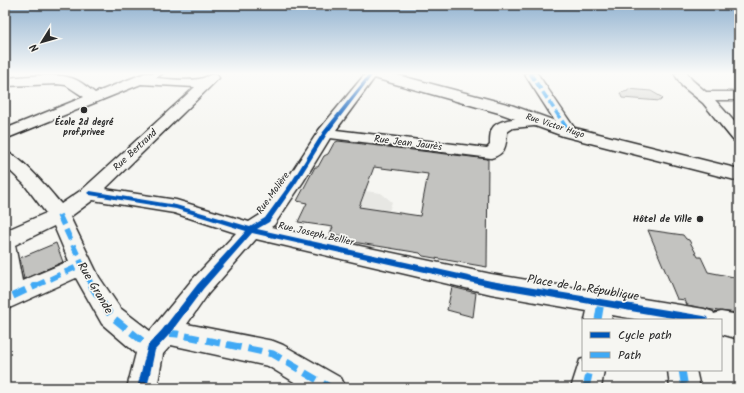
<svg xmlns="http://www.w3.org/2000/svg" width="744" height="393" viewBox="0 0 744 393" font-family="Kalam,sans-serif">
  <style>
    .built { fill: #e7e7e3 }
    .green { fill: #d9d9d5; stroke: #828280 }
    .building { fill: #c3c3c0; stroke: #2b2b2b; fill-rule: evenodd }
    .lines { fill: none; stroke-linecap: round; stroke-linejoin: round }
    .street-casing { stroke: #2b2b2b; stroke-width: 3 }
    .secondary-casing { stroke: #2b2b2b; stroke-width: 3 }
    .street { fill: #f6f6f2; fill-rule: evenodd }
    .secondary { fill: #f6f6f2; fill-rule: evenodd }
    .quiet-far3 { stroke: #3fa9f5; stroke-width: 3.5; stroke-dasharray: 8 3.5; stroke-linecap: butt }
    .quiet-far2 { stroke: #3fa9f5; stroke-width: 4.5; stroke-dasharray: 9 4.5; stroke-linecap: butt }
    .quiet-far1 { stroke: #3fa9f5; stroke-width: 5.5; stroke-dasharray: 11 5.5; stroke-linecap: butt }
    .quiet { stroke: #3fa9f5; stroke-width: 7; stroke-dasharray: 14 7; stroke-linecap: butt }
    .cycleway-casing { stroke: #f6f6f2; stroke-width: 2 }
    .cycleway { fill: #0057b8; fill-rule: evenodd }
    .poi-dot { fill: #2b2b2b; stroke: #f6f6f2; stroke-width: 1.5 }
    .labels { text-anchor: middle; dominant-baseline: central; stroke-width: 3.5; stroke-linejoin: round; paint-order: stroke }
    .far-poi-label { font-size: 9px; font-weight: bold; fill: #2b2b2b; stroke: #f6f6f2 }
    .far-street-label { font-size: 9px; fill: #2b2b2b; stroke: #f6f6f2 }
    .street-label { font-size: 10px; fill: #2b2b2b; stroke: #f6f6f2 }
    .poi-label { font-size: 10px; font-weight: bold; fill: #2b2b2b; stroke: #f6f6f2; text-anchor: end }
    .near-street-label { font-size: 12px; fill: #2b2b2b; stroke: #f6f6f2 }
  </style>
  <rect width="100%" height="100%" fill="#f6f6f2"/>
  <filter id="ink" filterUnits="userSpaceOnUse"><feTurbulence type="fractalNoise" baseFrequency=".025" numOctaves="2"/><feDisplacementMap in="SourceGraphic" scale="8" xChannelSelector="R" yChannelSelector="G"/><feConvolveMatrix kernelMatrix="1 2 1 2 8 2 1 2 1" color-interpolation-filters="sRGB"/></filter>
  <g filter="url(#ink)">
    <path class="built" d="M365,191L381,193L392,202L389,211L359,207Z"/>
    <path class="green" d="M628,89L651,91L663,98L660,101L622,98L620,93L628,91Z"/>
    <g class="building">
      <path d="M338,141L488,159L487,267L423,256L420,253L347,241L348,237L330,234L333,227L298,222L307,203L297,201L315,167H318L324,156L328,154L334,143ZM374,167L428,174L420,216L359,207Z"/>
      <path d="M648,230L683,235L686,239L689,240L698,257H701L708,272L739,278V313L718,311L687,305L685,300L677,299Z"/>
      <path d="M56,243L63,262L24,279L20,258Z"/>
      <path d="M452,287L476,293L473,317L447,310Z"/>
    </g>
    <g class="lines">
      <defs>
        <g id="street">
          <path d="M145,73H163L156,78C170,79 185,81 199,79C206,78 210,73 217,75L219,78L105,189L176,200L249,222L260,215L288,178L319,130L366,73H378L336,130L487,148L490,145C490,140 490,133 492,129C497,117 528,118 539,117L544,119L547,122L544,125L513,128L507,132C506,145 506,154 491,158L330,138L303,182L274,225L271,227L491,274L704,309L713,312L714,314L721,312L739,315V339L721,334V320H640L612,315L611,320H585L587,311L491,294L256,239L208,294L187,324L273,341L283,345L341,378L346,388H304L268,366L171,345L163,354L157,388H127L136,353L102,324L76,278L5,310V231L46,213L24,184L5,166V152C22,156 49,190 61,204L83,189L195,87L141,84L5,139V129L84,97L66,85L57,84L5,86V78C24,77 57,72 74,79C82,82 89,89 95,93ZM93,200L174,213L236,233L192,280L150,331L120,308L99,277L70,217ZM54,226L69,261L22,281L15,245Z"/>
          <path d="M524,73H537L577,132L574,135L569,137L564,135Z"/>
          <path d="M674,73H687L692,80L706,92H739V100H715L739,127V142L733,140L703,103L682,86Z"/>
          <path d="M583,359V370H604L601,388H571L580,360Z"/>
          <path d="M668,370H696L700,388H670Z"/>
        </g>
        <path id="secondary" d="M365,73H390L511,105L575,128L739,169V181L563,136L499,113L367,76Z"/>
      </defs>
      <use href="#street" class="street-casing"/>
      <use href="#secondary" class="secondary-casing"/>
      <use href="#street" class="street"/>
      <use href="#secondary" class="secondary"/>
      <path class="quiet-far3" d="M530,73L568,130"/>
      <path class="quiet-far2" d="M567,129L569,132"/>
      <g class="quiet-far1">
        <path d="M59,215L92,286"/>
        <path d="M35,286L81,265"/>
      </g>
      <g class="quiet">
        <path d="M91,285L111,316L151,348"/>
        <path d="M13,296L37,285"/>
        <path d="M598,320L601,302"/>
        <path d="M165,333L177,334L273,354L331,388"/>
        <path d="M682,370L685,388"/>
        <path d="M586,388L590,370"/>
      </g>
      <defs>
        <path id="cycleway" d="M370,73H374L327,134L297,182L269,222L257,229L491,281L704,316L707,317L708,320H683L491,287L252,233L203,289L168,336L155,350L147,388H137L148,345L162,330L197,285L246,231L176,209L90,195L87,193L88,192L90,191L176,205L250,227L265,218L292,181L323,132Z"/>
      </defs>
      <use href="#cycleway" class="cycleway-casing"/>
      <use href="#cycleway" class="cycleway"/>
    </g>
  </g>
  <linearGradient id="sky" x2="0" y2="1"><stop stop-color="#91b2d0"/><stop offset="0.57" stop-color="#fbfbf9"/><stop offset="1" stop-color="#fbfbf9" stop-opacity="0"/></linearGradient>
  <rect width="744" height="129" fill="url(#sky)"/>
  <g class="poi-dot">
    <circle cx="84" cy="110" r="4"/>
    <circle cx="700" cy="219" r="4"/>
  </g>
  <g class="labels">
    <g class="far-poi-label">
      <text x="84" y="122">École 2d degré<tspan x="84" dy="10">prof.privee</tspan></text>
    </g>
    <g class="far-street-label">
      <text transform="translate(555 126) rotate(18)">Rue Victor Hugo</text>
    </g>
    <g class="street-label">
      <text transform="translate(408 143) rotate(7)">Rue Jean Jaurès</text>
      <text transform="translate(135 150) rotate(-43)">Rue Bertrand</text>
      <text transform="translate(273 193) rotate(-54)">Rue Molière</text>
      <text transform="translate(316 234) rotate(13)">Rue Joseph Bellier</text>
    </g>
    <g class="poi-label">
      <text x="692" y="219">Hôtel de Ville</text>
    </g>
    <g class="near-street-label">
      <text transform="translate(95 288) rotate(59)">Rue Grande</text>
      <text transform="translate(583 288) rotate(9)">Place de la République</text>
    </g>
  </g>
  <rect width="744" height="393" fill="none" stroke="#f6f6f2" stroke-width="20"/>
  <rect x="10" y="10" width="724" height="373" fill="none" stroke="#2b2b2b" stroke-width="1.5" filter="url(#ink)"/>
  <rect x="582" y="319" width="140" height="52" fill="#f6f6f2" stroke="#a5a5a2"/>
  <rect x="590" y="332" width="20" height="6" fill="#0057b8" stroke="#a5a5a2"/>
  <text x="618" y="339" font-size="12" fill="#2b2b2b">Cycle path</text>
  <rect x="590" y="352" width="20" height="6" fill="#3fa9f5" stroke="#a5a5a2"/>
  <text x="618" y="359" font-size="12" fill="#2b2b2b">Path</text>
  <g transform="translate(42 42) rotate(233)" stroke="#f6f6f2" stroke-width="3" paint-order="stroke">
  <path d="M0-3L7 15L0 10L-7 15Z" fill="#2b2b2b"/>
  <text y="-6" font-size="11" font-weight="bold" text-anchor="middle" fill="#2b2b2b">N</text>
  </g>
</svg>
